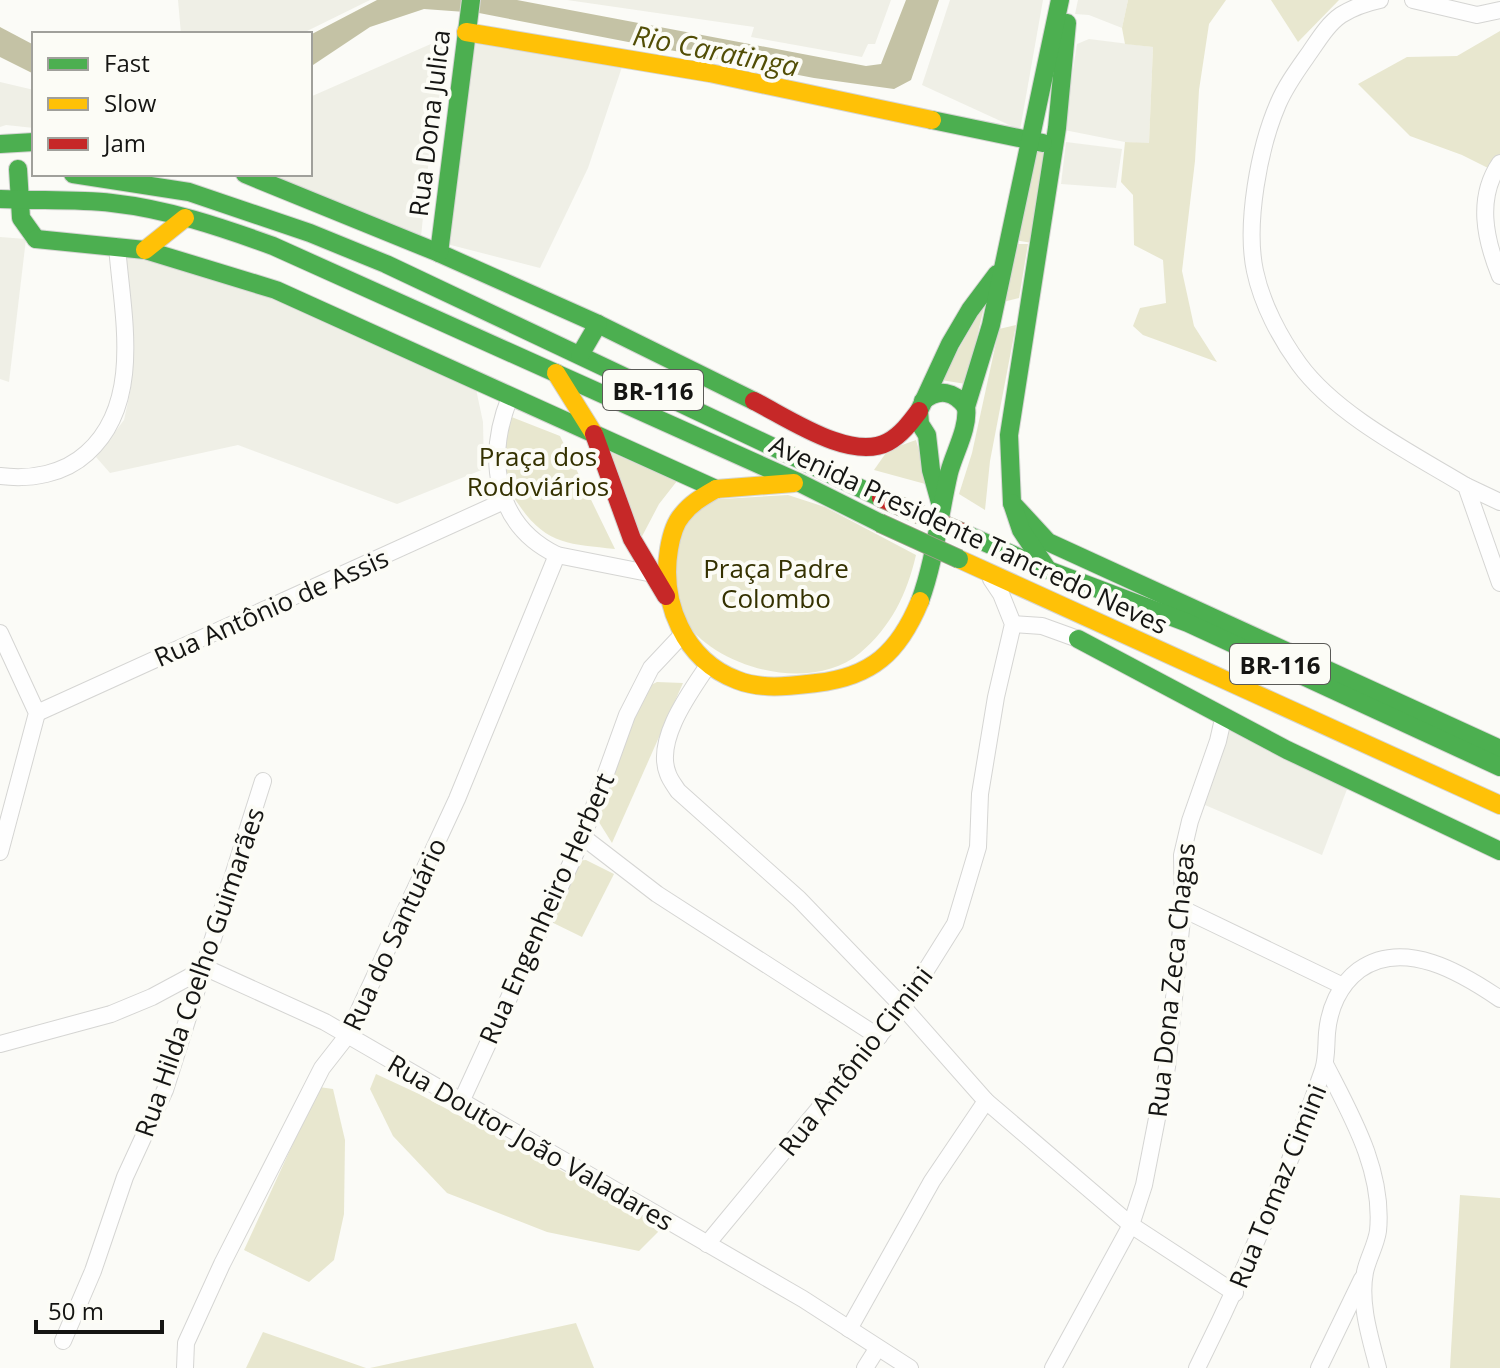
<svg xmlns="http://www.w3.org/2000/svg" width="1500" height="1368" viewBox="0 0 1500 1368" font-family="'Open Sans',sans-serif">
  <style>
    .built { fill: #efefe6 }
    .green { fill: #e8e7cf }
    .water { fill: #c4c2a5 }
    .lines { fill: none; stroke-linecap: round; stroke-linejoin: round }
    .street-casing { stroke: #d5d5d3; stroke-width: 18 }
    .fast-casing { stroke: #d5d5d3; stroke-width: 20 }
    .slow-casing { stroke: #d5d5d3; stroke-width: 20 }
    .jam-casing { stroke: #d5d5d3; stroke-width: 20 }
    .street { stroke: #fefefe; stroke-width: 16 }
    .fast { stroke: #4caf50; stroke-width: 18 }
    .slow { stroke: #ffc107; stroke-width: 18 }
    .jam { stroke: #c62828; stroke-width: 18 }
    .fast-bridge-casing { stroke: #a0a08c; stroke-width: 20; stroke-linecap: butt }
    .jam-bridge-casing { stroke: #a0a08c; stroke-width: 20; stroke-linecap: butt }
    .fast-bridge { stroke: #4caf50; stroke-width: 18 }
    .jam-bridge { stroke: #c62828; stroke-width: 18 }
    .labels { text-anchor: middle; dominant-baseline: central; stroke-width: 8; stroke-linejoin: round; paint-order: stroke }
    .shield { fill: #fcfcf6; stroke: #5a5a57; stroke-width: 2 }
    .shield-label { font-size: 24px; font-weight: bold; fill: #151513 }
    .street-label { font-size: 26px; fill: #151513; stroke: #fcfcf6 }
    .park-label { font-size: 26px; fill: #343100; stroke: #fcfcf6 }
    .water-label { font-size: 28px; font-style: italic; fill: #524e06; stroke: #fcfcf6 }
  </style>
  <rect width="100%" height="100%" fill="#fbfbf7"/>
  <g class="built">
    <path d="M178,0H370L301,34H181Z"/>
    <path d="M567,0H891L875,44H868L862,57L751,37L754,27Z"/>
    <path d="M950,0H1043L1020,130L922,85Z"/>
    <path d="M1078,0H1128L1122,28L1089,15L1075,14Z"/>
    <path d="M449,36L428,167L421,237L264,174H310V97Z"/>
    <path d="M1089,39L1153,47L1149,144L1125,142L1059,129L1069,95L1077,44Z"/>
    <path d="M476,40L623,64L588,168L540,268L443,243Z"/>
    <path d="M0,82L34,90V128L6,125L0,127Z"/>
    <path d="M1066,142L1122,149L1116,188L1061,184Z"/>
    <path d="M0,237L26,239L9,382L0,379Z"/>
    <path d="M126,251L280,301L476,389L483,422L484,469L397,504L238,445L110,473L96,457L124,420L131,388Z"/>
    <path d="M1225,720L1352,776L1322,855L1191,799Z"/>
  </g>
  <g class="green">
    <path d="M1128,0H1226L1209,24L1199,90L1195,161L1182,271L1194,326L1217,362L1143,335L1133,326L1140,308L1166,303L1163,260L1134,245L1133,195L1121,182L1125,142L1149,143L1153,47L1125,44L1122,28Z"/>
    <path d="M1271,0H1339L1298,42Z"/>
    <path d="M1500,31V169L1492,170L1462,155L1410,136L1358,84L1407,57L1457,56Z"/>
    <path d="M1032,148L1050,151L1032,243L1014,240Z"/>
    <path d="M1018,244H1028L1019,298L1003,302Z"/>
    <path d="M985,303L966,384L941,380Z"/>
    <path d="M1016,325L990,461L985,510L959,494L972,453L999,329Z"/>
    <path d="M509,416L560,436L615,549C570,544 546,545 519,505C512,495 503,484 503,472C503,453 507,434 509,416Z"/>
    <path d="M916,440L929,485L874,470L888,450Z"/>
    <path d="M598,447L677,481L659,504L638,544Z"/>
    <path d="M788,495L825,507L916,555C907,594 891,627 860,653C811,694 714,669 682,617C673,603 669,553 666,534L687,501Z"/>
    <path d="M657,682L683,683L612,843L592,811L643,689Z"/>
    <path d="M586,860L614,874L582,937L537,915L564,862Z"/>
    <path d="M376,1074L419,1094L664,1226L639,1251L547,1232L447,1193L393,1136L370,1089Z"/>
    <path d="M319,1087L333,1089L345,1140L344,1214L334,1260L309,1282L244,1250Z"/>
    <path d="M1460,1195L1500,1198V1368H1450Z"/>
    <path d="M576,1323L594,1368H370Z"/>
    <path d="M263,1332L366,1368H246Z"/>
  </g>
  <g class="water">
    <path d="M377,0H517L866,66L881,64L906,0H939L911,80L894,89L814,78L479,13L424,9L370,27L310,67V35Z"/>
    <path d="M0,27L34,45V74L0,57Z"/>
  </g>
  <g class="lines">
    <defs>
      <g id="street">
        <path d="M1380,0C1366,3 1354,7 1341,15C1328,24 1319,39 1310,52C1298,69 1286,85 1278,104C1259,148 1245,224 1255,271C1262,304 1280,338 1299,364C1336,415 1413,454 1466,486L1500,583"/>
        <path d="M1413,0L1477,15L1500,10"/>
        <path d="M1500,163C1476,198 1485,239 1500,276"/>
        <path d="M510,397C486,456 493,524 557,555L648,573"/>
        <path d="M0,476C31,480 64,474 87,453C144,402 122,313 117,246"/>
        <path d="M1466,486L1500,502"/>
        <path d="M1013,624L1042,626L1078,639"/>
        <path d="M0,633L37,713L0,852"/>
        <path d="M709,664C691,691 654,740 668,774C670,780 675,786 678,791L799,899L903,1007L986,1101L1131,1225L1235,1293"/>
        <path d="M37,713L504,501"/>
        <path d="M583,837L657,894L879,1037"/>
        <path d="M1183,909L1343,986"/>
        <path d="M206,968L325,1022L803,1299L910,1368"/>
        <path d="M0,1044L111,1014L152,997L206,968"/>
        <path d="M1325,1064C1351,1115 1384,1171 1378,1231C1376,1245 1368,1258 1365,1272C1359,1303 1370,1337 1378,1368"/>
        <path d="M461,1102L583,837L627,715L651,668L682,635"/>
        <path d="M707,1244L903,1007L955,924L978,847L980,794L996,697L1013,624L1001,594L991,579"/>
        <path d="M849,1329L932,1181L986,1101"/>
        <path d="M63,1341L93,1271L125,1177L165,1090L263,781"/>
        <path d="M185,1368L186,1343L222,1264L322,1068L347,1036L457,799L557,555"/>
        <path d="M865,1368L877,1349"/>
        <path d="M1053,1368L1131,1225L1144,1185L1167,1067L1183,909L1182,855L1190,821L1218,741L1223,719"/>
        <path d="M1197,1368C1245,1272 1288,1172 1323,1070C1327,1058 1326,1045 1327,1033C1329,1009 1339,985 1359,970C1404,938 1462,973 1500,999"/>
        <path d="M1319,1368L1362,1279"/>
      </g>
      <g id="fast">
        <path d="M1067,23L1057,128L1009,435L1012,503L1048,542L1500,749"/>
        <path d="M932,120L1043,143"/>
        <path d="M0,144L34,142"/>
        <path d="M18,169L21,218L36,239"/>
        <path d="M73,174L189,192L310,233L386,264L881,498"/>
        <path d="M245,174L439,253L598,324L754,401"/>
        <path d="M0,199C37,201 75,199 112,203C167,209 221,227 273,246L798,482L880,523"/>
        <path d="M36,239L145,250L276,290L716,489"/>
        <path d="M439,253L471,0"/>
        <path d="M580,355L598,324"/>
        <path d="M923,401C939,388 954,391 966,407"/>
        <path d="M1012,503L1021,530L1048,570"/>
        <path d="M941,506L931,470L927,435L920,424L919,411L950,344L970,310L997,274"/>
        <path d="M961,532L1048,570L1188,623L1500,767"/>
        <path d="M920,601C935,560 939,516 949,473C954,453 969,428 966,407L991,325L1060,0"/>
        <path d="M1078,639L1287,750L1500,851"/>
      </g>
      <g id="slow">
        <path d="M466,32L710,73L932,120"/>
        <path d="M145,250L185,218"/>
        <path d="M556,373L594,434"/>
        <path d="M716,489C704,496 691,503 682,515C674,524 671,537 669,549C660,602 684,660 737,680C762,690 790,686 816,683C872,677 899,652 920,601"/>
        <path d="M716,489L794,483"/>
        <path d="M959,559L1500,805"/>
      </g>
      <g id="jam">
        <path d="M754,401C788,418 851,462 888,442C901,435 910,423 919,411"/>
        <path d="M594,434L632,539L666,596"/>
      </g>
    </defs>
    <use href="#street" class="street-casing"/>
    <use href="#fast" class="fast-casing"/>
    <use href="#slow" class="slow-casing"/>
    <use href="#jam" class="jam-casing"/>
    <use href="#street" class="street"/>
    <use href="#fast" class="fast"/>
    <use href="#slow" class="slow"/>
    <use href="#jam" class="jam"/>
    <defs>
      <path id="fast-bridge" d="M880,523L959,559"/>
      <path id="jam-bridge" d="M881,498L961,532"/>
    </defs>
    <use href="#fast-bridge" class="fast-bridge-casing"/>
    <use href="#jam-bridge" class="jam-bridge-casing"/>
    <use href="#fast-bridge" class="fast-bridge"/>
    <use href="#jam-bridge" class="jam-bridge"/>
  </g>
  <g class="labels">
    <g class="shield">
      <rect x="603" y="370" width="100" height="40" rx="6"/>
      <rect x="1230" y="644" width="100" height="40" rx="6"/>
    </g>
    <g class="shield-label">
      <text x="653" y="390">BR-116</text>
      <text x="1280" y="664">BR-116</text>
    </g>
    <g class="street-label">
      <text transform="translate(429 123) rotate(-83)">Rua Dona Julica</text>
      <text transform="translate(969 534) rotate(25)">Avenida Presidente Tancredo Neves</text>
      <text transform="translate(271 607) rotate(-24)">Rua Antônio de Assis</text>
      <text transform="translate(546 908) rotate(-66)">Rua Engenheiro Herbert</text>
      <text transform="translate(394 934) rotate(-65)">Rua do Santuário</text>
      <text transform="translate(199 972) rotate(-71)">Rua Hilda Coelho Guimarães</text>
      <text transform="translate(1171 980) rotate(-84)">Rua Dona Zeca Chagas</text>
      <text transform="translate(855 1061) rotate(-52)">Rua Antônio Cimini</text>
      <text transform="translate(531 1142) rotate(30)">Rua Doutor João Valadares</text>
      <text transform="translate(1277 1186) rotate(-68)">Rua Tomaz Cimini</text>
    </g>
    <g class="park-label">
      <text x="538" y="456">Praça dos<tspan x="538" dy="30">Rodoviários</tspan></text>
      <text x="776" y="568">Praça Padre<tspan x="776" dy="30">Colombo</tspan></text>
    </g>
    <g class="water-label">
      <text transform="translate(716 50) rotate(11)">Rio Caratinga</text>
    </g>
  </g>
  <rect x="32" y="32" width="280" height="144" fill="#fcfcf6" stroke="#a0a09b" stroke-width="2"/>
  <rect x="48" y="58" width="40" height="12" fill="#4caf50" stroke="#a0a09b" stroke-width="2"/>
  <text x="104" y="72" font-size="24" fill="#151513">Fast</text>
  <rect x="48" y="98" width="40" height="12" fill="#ffc107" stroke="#a0a09b" stroke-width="2"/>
  <text x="104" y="112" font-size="24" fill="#151513">Slow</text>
  <rect x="48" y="138" width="40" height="12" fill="#c62828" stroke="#a0a09b" stroke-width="2"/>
  <text x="104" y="152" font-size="24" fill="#151513">Jam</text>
  <path d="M36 1320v12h126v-12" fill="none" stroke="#151513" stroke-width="4"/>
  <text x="48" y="1320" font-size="24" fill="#151513" stroke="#fcfcf6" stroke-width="6" paint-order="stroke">50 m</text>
</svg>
